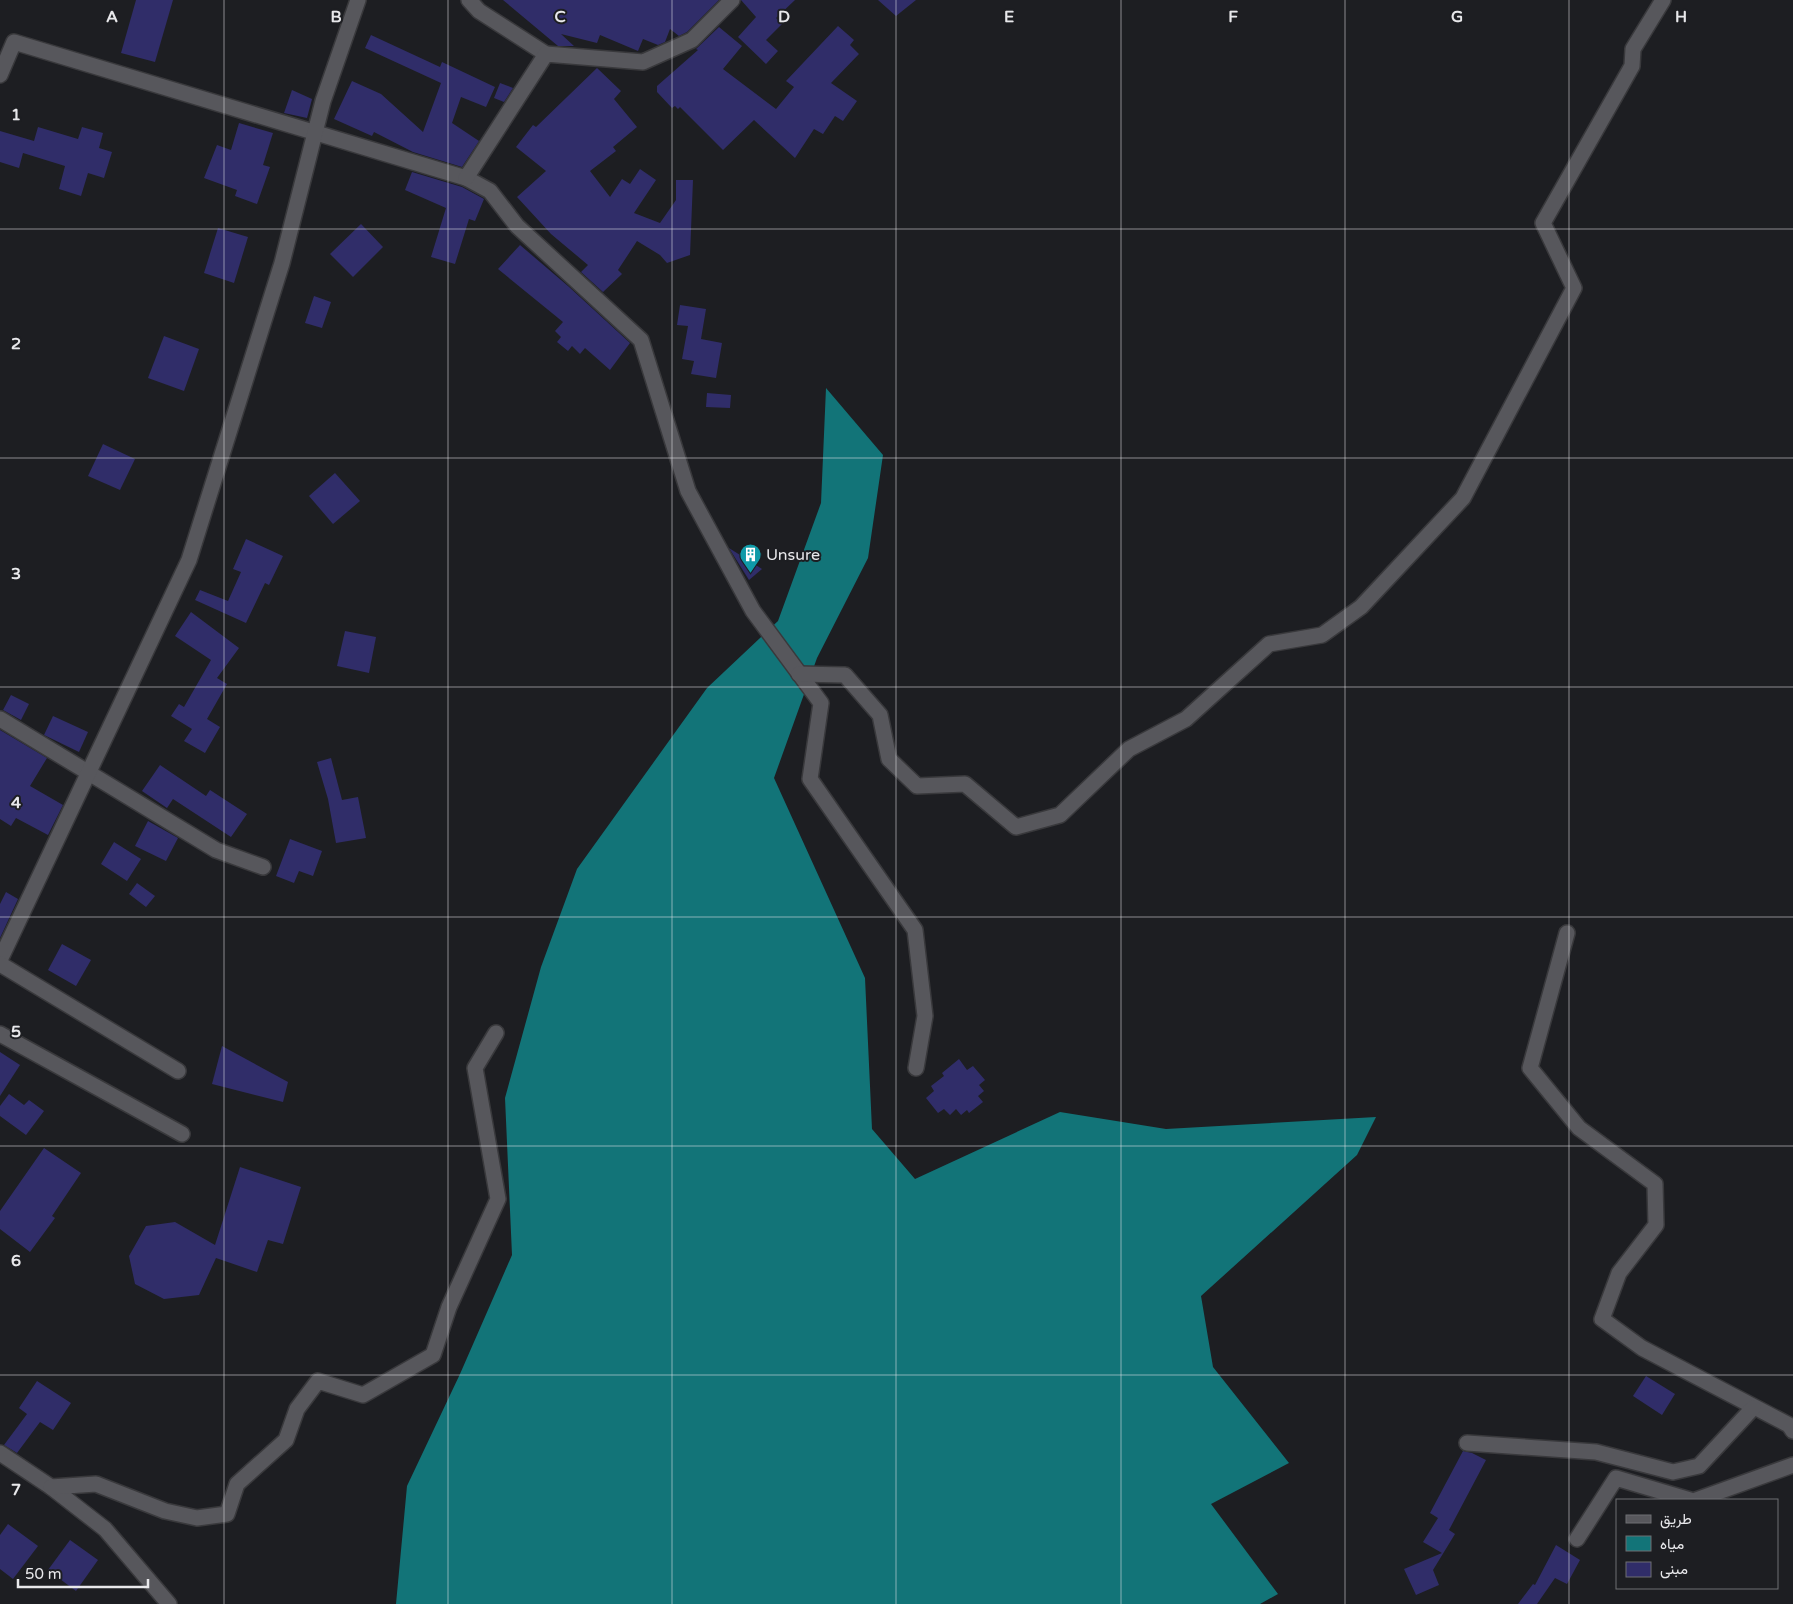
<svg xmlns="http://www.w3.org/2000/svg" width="1793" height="1604" viewBox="0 0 1793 1604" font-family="'Varela Round',Vazirmatn,sans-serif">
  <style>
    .water { fill: #127478 }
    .building { fill: #302d69 }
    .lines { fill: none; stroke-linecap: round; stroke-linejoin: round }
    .minor-casing { stroke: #39393c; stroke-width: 18 }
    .minor { stroke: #57575c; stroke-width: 15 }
    .grid { fill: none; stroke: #e8e8eb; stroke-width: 1; stroke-opacity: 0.55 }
    .labels { text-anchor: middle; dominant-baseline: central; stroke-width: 4; stroke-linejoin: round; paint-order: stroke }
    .poi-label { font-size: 16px; fill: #e8e8eb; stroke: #1d1e22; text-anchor: start }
    .grid-label { font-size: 16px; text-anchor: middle; font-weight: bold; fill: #e8e8eb; stroke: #1d1e22; stroke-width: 4; stroke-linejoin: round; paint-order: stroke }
  </style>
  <rect width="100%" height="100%" fill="#1d1e22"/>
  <path class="water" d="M826,388L883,455L868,558L817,658L774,778L865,978L872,1129L915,1179L1060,1112L1166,1129L1376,1117L1357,1155L1201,1296L1213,1367L1289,1463L1211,1504L1278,1594L1260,1604H396L407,1486L460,1374L512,1255L505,1098L541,967L577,869L707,688L778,621L821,503Z"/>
  <g class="building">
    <path d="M136,0H173L155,62L121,53Z"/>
    <path d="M503,0H719L687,32L679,36L670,29L665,42L658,45L643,39L638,51L600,35L597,43L561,34L574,46H558Z"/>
    <path d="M741,0H795L776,18L782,24L766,40L778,51L766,64L738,37L756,17Z"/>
    <path d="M878,0H916L896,16Z"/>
    <path d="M838,26L854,40L850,45L859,54L831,83L857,101L843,121L835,116L823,134L814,129L795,158L754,120L723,150L680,107L678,109L675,106L672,108L657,92V86L698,50L696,49L719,27L742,46L723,69L776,109L794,87L786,81Z"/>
    <path d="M371,35L440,67L442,62L495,87L486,107L461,97L452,123L479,141L462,167L413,152L374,132L372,136L334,119L352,81L381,94L423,132L441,83L365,48Z"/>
    <path d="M597,68L621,91L614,99L637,127L613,147L616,151L590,171L610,197L622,179L630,184L640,169L656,180L634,213L660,223L676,200V180H693L690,255L667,263L660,255L637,241L618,270L622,274L603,292L581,272L588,265L551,234L517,197L546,171L516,147L533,125L536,127Z"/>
    <path d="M500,83L513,88L504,102L494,98Z"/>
    <path d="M292,90L312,99L307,118L284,113Z"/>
    <path d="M239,123L273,133L263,165L270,167L257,204L235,196L237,190L204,178L217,145L231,150Z"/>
    <path d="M38,127L78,139L82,127L103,133L99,148L112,152L104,178L88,173L81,196L59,189L65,166L23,153L19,168L0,162V131L34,141Z"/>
    <path d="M412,172L462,187L484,199L475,221L469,219L455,264L431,257L446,208L405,190Z"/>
    <path d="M361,224L383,247L353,277L330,254Z"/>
    <path d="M218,228L248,237L234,283L204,273Z"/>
    <path d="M520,245L568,286L630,343L610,370L585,348L580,354L572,346L568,351L557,342L561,337L555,331L563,322L498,269Z"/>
    <path d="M314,296L331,302L322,328L305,323Z"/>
    <path d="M680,305L706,309L701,339L722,343L716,378L691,374L694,361L682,359L688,326L677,325Z"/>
    <path d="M164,336L199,349L184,391L148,378Z"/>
    <path d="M707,393L731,395L730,408L706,407Z"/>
    <path d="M103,444L135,459L120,490L88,476Z"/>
    <path d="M335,473L360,501L333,524L309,496Z"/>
    <path d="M246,539L283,556L269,585L265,583L246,623L195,600L200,590L228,601L241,572L233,569Z"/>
    <path d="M729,548L762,569L749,580Z"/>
    <path d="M191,612L239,648L217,678L227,684L207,719L220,727L205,753L184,741L192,729L171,716L179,704L184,707L211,660L175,636Z"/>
    <path d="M345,631L376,637L369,673L337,666Z"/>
    <path d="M11,695L29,704L21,720L3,710Z"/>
    <path d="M53,716L88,732L79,752L44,735Z"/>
    <path d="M0,730L47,758L30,786L63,805L48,835L16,818L11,826L0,819Z"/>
    <path d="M331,758L342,800L358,797L366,838L336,843L328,799L317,762Z"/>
    <path d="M160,765L206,796L210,790L247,814L231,837L173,799L167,808L142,791Z"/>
    <path d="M148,821L178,838L166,861L135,846Z"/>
    <path d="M290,839L322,851L313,876L299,871L294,883L276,876Z"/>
    <path d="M114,842L141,859L127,881L101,864Z"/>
    <path d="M137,883L155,896L146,907L129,894Z"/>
    <path d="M6,892L18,899L0,938V904Z"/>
    <path d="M62,944L91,960L76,986L48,970Z"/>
    <path d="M222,1046L288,1082L283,1102L212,1084Z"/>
    <path d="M0,1052L20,1065L0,1096Z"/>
    <path d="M959,1059L967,1070L973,1066L985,1080L979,1085L984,1091L978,1096L983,1102L969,1113L967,1110L961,1115L956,1109L950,1115L944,1109L938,1113L926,1098L934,1091L931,1086L944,1076L942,1073Z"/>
    <path d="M9,1094L24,1105L29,1100L44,1111L26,1135L0,1116V1106Z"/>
    <path d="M44,1148L81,1173L52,1216L55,1218L30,1252L0,1229V1211Z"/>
    <path d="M240,1167L301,1187L283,1244L268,1240L257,1272L216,1258L199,1295L164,1299L135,1284L129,1256L146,1226L175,1222L215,1245Z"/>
    <path d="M1646,1376L1675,1394L1662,1415L1633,1396Z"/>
    <path d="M37,1381L71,1403L53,1430L40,1422L17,1453L4,1445L27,1414L19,1408Z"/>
    <path d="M1463,1451L1472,1453L1486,1460L1449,1530L1455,1534L1433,1570L1439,1585L1416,1595L1404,1569L1442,1553L1423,1542L1438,1518L1430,1513Z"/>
    <path d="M8,1524L38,1546L13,1579L0,1569V1535Z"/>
    <path d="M70,1540L98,1560L76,1591L48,1570Z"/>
    <path d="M1556,1545L1580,1560L1567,1584L1555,1578L1537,1604H1518L1533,1584L1535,1585Z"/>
  </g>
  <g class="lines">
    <defs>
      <g id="minor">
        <path d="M469,0L479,11L546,54"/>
        <path d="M0,75L14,42L466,178L490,191L517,226L641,340L688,491L753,611L821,703L810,779L915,930L925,1016L916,1068"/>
        <path d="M466,178L546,54L643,62L692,40L732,0"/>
        <path d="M799,674L845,675L880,715L889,759L917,786L965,784L1016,827L1060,815L1129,749L1186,719L1269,644L1322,635L1361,607L1463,498L1574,288L1543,223L1632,66L1633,49L1663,0"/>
        <path d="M0,719L216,850L263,867"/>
        <path d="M1567,933L1530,1068L1579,1128L1655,1184L1656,1225L1619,1273L1602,1319L1642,1348L1789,1425L1793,1431"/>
        <path d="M0,960L189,560L282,263L323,101L358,0"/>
        <path d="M0,964L178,1071"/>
        <path d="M0,1034L182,1134"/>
        <path d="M1467,1443L1596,1452L1673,1472L1699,1466L1753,1408"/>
        <path d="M0,1453L51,1487L105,1529L169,1604"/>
        <path d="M51,1487L96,1484L165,1511L197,1518L227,1514L237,1484L286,1440L297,1409L318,1381L363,1395L433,1355L449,1307L498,1199L475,1068L496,1033"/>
        <path d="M1696,1500L1793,1465"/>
        <path d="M1577,1539L1616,1478L1690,1500"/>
      </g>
    </defs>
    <use href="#minor" class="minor-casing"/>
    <use href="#minor" class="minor"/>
  </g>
  <path class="grid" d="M224,0V1604M448,0V1604M672,0V1604M896,0V1604M1121,0V1604M1345,0V1604M1569,0V1604M0,229H1793M0,458H1793M0,687H1793M0,917H1793M0,1146H1793M0,1375H1793"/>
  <defs>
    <symbol id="building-pin" viewBox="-11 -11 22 30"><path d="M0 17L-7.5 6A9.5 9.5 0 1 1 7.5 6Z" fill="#0f9aa8" stroke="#1d1e22"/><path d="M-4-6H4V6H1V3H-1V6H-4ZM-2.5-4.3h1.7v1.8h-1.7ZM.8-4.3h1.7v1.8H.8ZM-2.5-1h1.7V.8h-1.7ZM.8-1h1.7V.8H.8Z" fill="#fff"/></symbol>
  </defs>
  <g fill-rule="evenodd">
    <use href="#building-pin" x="738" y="542" width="25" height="34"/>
  </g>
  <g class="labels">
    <g class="poi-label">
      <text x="766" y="555">Unsure</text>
    </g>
  </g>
  <g class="grid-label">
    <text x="112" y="22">A</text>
    <text x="336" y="22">B</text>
    <text x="560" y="22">C</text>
    <text x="784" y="22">D</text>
    <text x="1009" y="22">E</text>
    <text x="1233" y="22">F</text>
    <text x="1457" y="22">G</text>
    <text x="1681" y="22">H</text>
    <text x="16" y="120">1</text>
    <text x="16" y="349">2</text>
    <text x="16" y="579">3</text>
    <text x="16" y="808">4</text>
    <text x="16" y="1037">5</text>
    <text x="16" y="1266">6</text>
    <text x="16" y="1495">7</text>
  </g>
  <rect x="1616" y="1499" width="162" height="90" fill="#1d1e22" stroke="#6e6f72"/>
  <rect x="1626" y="1515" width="25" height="8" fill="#57575c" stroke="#6e6f72"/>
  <text x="1660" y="1524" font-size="15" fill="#e8e8eb">طريق</text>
  <rect x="1626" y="1536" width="25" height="15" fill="#127478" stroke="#6e6f72"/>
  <text x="1660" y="1549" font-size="15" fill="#e8e8eb">مياه</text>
  <rect x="1626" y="1562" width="25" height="15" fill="#302d69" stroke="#6e6f72"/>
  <text x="1660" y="1574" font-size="15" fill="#e8e8eb">مبنى</text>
  <path d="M18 1579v8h130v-8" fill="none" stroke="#e8e8eb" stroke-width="2.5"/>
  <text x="25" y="1579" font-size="15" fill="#e8e8eb" stroke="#1d1e22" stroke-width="4" paint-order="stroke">50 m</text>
</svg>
